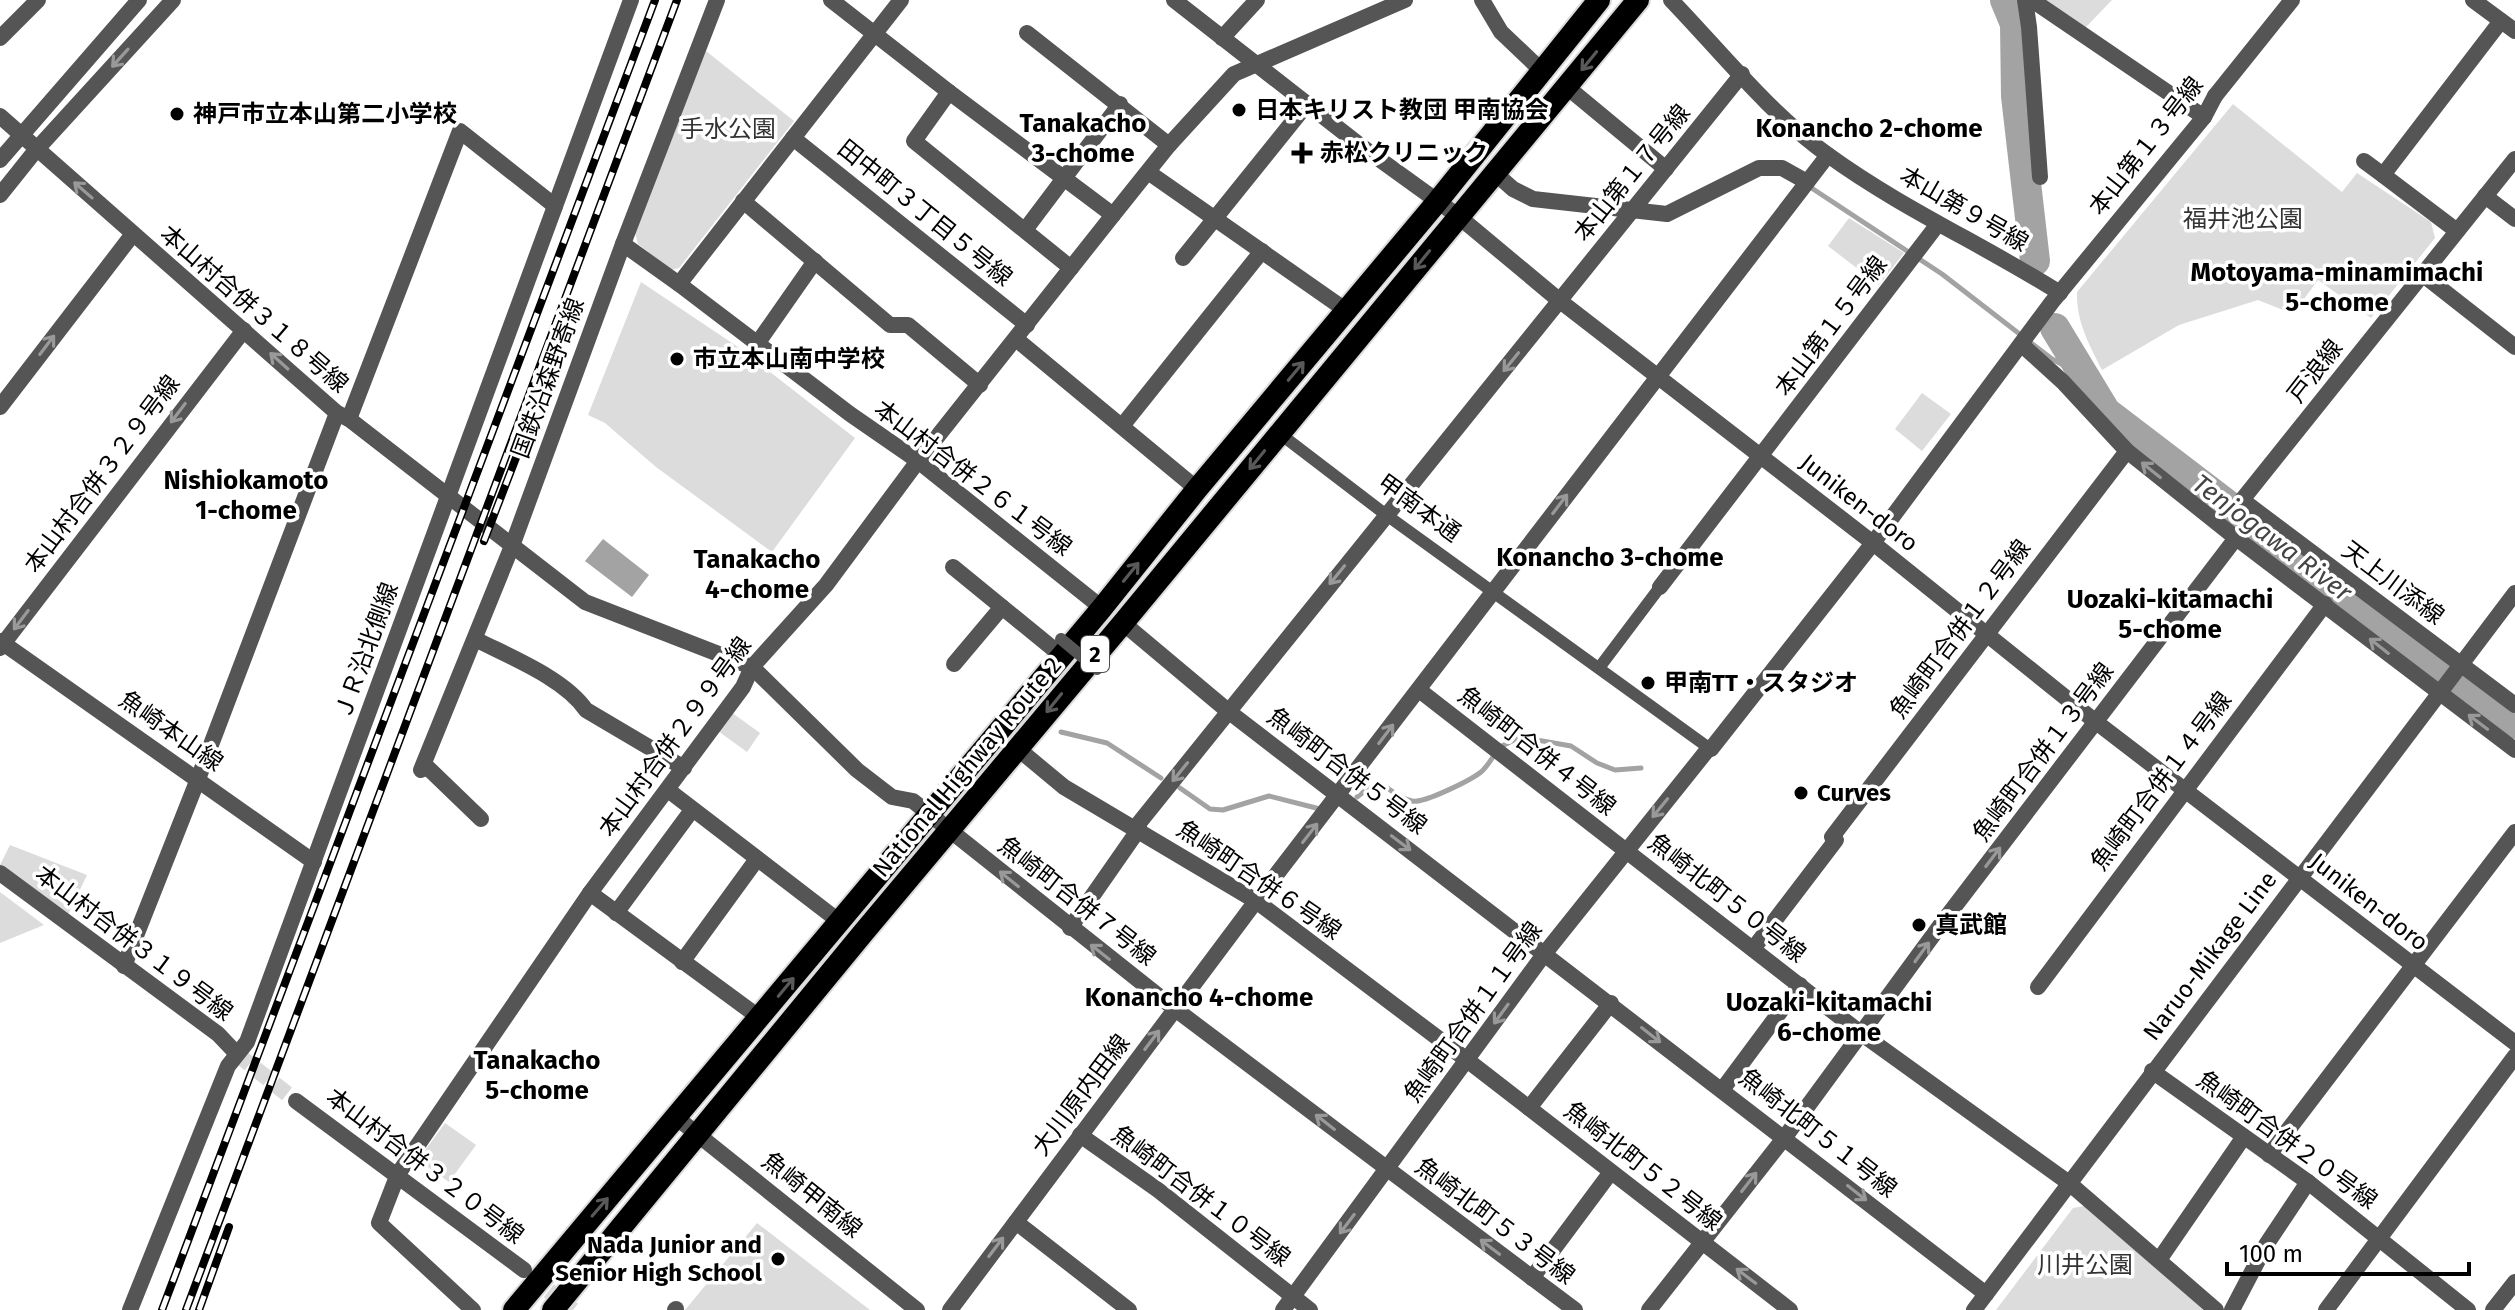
<svg xmlns="http://www.w3.org/2000/svg" width="2515" height="1310" viewBox="0 0 2515 1310" font-family="'Fira Sans','Noto Sans JP',sans-serif">
  <style>
    .green { fill: #dcdcdc }
    .water { fill: #a3a3a3 }
    .lines { fill: none; stroke-linecap: round; stroke-linejoin: round }
    .stream { stroke: #a3a3a3; stroke-width: 5 }
    .river { stroke: #a3a3a3; stroke-width: 30 }
    .minor-tunnel { stroke: #d9d9d9; stroke-width: 16; stroke-dasharray: 16 8; stroke-linecap: butt }
    .trunk-casing { stroke: #dbdbdb; stroke-width: 26 }
    .pedestrian { stroke: #555; stroke-width: 12 }
    .minor { stroke: #555; stroke-width: 16 }
    .tertiary { stroke: #555; stroke-width: 16 }
    .trunk { stroke: #000; stroke-width: 22 }
    .rail-casing { stroke: #000; stroke-width: 8 }
    .rail { stroke: #fff; stroke-width: 5; stroke-dasharray: 15; stroke-linecap: butt }
    .pedestrian-bridge { stroke: #555; stroke-width: 12 }
    .oneway { stroke: #999 }
    .oneway2 { stroke: #595959 }
    .poi-dot { fill: #000; stroke: #fff; stroke-width: 3 }
    .labels { text-anchor: middle; dominant-baseline: central; stroke-width: 7; stroke-linejoin: round; paint-order: stroke }
    .shield { fill: #fff; stroke: #4c4c4c; stroke-width: 2 }
    .shield-label { font-size: 22px; font-weight: bold; fill: #000 }
    .poi-label { font-size: 24px; font-weight: bold; fill: #000; stroke: #fff; text-anchor: start }
    .park-label { font-size: 24px; fill: #333; stroke: #fff }
    .street-label { font-size: 24px; fill: #000; stroke: #fff }
    .neighbourhood-label { font-size: 26px; font-weight: bold; fill: #000; stroke: #fff }
    .water-label { font-size: 26px; font-style: italic; fill: #444; stroke: #fff }
  </style>
  <rect width="100%" height="100%" fill="#fff"/>
  <g class="green">
    <path d="M2046,0H2112L2085,28Z"/>
    <path d="M706,51L794,121L679,268L671,270L638,244L635,233Z"/>
    <path d="M2233,104L2342,192L2357,173L2431,222L2435,238L2371,318L2318,280L2293,314L2258,300L2179,325L2102,370C2089,344 2076,321 2077,292Z"/>
    <path d="M1849,218L1904,253L1879,285L1828,246Z"/>
    <path d="M641,282L738,347L855,438L772,552L656,467L605,423L588,415Z"/>
    <path d="M1922,393L1951,414L1922,451L1895,429Z"/>
    <path d="M731,712L760,733L747,752L718,731Z"/>
    <path d="M10,845L87,875L67,917L0,865Z"/>
    <path d="M0,892L44,925L0,943Z"/>
    <path d="M445,1123L476,1145L449,1182L418,1160Z"/>
    <path d="M2084,1206L2205,1310H1996L2073,1208Z"/>
    <path d="M757,1223L870,1310H685Z"/>
  </g>
  <path class="water" d="M603,539L649,575L632,597L585,561Z"/>
  <g class="lines">
    <g class="stream">
      <path d="M1810,187L1942,274L2052,359L2082,375"/>
      <path d="M1061,732L1107,743L1161,778"/>
      <path d="M1502,746L1520,737L1571,746L1597,763L1615,770L1641,768"/>
      <path d="M1180,788L1210,809L1223,810L1269,796L1320,809"/>
      <path d="M1357,797C1388,771 1383,794 1412,801C1423,804 1471,780 1481,772C1486,768 1490,761 1493,757"/>
    </g>
    <g class="river">
      <path d="M2005,0L2015,24L2016,96L2035,261"/>
      <path d="M2055,328L2106,412L2515,724"/>
    </g>
    <g class="minor-tunnel">
      <path d="M237,1054L296,1101"/>
      <path d="M530,1276L573,1310"/>
    </g>
    <defs>
      <g id="trunk">
        <path d="M514,1310L1102,608L1197,489L1437,202L1599,0"/>
        <path d="M553,1310L863,933L1123,623L1638,0"/>
      </g>
    </defs>
    <use href="#trunk" class="trunk-casing"/>
    <g class="pedestrian">
      <path d="M1279,433L1385,514L1709,748"/>
      <path d="M1599,668L1660,587"/>
    </g>
    <g class="minor">
      <path d="M831,0L949,92L1113,215"/>
      <path d="M1482,0L1501,32L1541,70"/>
      <path d="M1671,0C1722,53 1768,112 1828,155C1901,208 1984,245 2060,293"/>
      <path d="M2025,0L2029,27L2040,177"/>
      <path d="M2032,0L2204,117"/>
      <path d="M1027,33L1169,145"/>
      <path d="M0,38L38,0"/>
      <path d="M1222,38L1257,0"/>
      <path d="M1567,87L1666,169"/>
      <path d="M949,92L914,141L1071,268"/>
      <path d="M2215,96L2292,0"/>
      <path d="M0,116L337,413L349,419L585,602L752,667L857,770L892,797L913,801L1175,1009L1575,1310"/>
      <path d="M793,138L1027,325"/>
      <path d="M2364,161L2383,175"/>
      <path d="M1148,172L1347,311"/>
      <path d="M1495,173L1513,189L1533,199L1667,214L1759,168H1782L1807,182"/>
      <path d="M2485,196L2515,219"/>
      <path d="M743,201L890,325H908L980,385"/>
      <path d="M1025,230L1120,104"/>
      <path d="M2457,231L2383,175L2501,21"/>
      <path d="M623,244L679,284L850,414L918,461L1102,608"/>
      <path d="M1183,258L1307,104"/>
      <path d="M2422,274L2515,347"/>
      <path d="M679,284L901,0"/>
      <path d="M1016,339L1197,489"/>
      <path d="M757,344L815,261"/>
      <path d="M2021,344L2063,382L2127,451L2236,538L2515,750"/>
      <path d="M0,407L133,234"/>
      <path d="M349,419L460,131L555,206"/>
      <path d="M1122,426L1262,251"/>
      <path d="M2242,500L2515,705"/>
      <path d="M953,567L1062,656"/>
      <path d="M1660,587L1938,224"/>
      <path d="M1123,623L1228,711L1986,1294"/>
      <path d="M475,639C510,657 564,678 586,710L684,768"/>
      <path d="M0,648L244,330"/>
      <path d="M954,664L1002,607"/>
      <path d="M1419,690L1862,1034L2069,1183L2216,1310"/>
      <path d="M1017,748L1064,787L1256,901L1467,1060L1790,1310"/>
      <path d="M425,765L481,819"/>
      <path d="M421,770L512,546L623,244L717,0"/>
      <path d="M668,790L840,922"/>
      <path d="M1832,837L2127,451"/>
      <path d="M0,873L218,1034L237,1054"/>
      <path d="M590,893L760,1018"/>
      <path d="M616,913L692,810"/>
      <path d="M1070,928L1139,829V823L1742,74"/>
      <path d="M1753,949L1836,840"/>
      <path d="M682,962L757,859"/>
      <path d="M124,966L198,779L337,413"/>
      <path d="M2038,987L2325,604"/>
      <path d="M2152,1071L2308,1182L2468,1310"/>
      <path d="M1722,1090L1800,985"/>
      <path d="M296,1101L524,1270"/>
      <path d="M1529,1108L1611,1003"/>
      <path d="M1080,1135L1158,1190L1310,1310"/>
      <path d="M2269,1155L2515,832"/>
      <path d="M1016,1222L1129,1310"/>
      <path d="M2159,1260L2243,1138"/>
      <path d="M1532,1278L1611,1172"/>
      <path d="M130,1310L228,1066L247,1042L631,0"/>
      <path d="M473,1310L379,1223L398,1174L590,893L743,687L752,667L826,585L918,461L1113,215L1169,145L1234,74L1405,0"/>
      <path d="M675,1310L676,1309"/>
      <path d="M950,1310L1256,901L1828,155"/>
      <path d="M1283,1310L1545,953L1709,748"/>
      <path d="M1649,1310L1785,1137L1945,919L2236,538"/>
      <path d="M2232,1310L2266,1245L2308,1182"/>
      <path d="M2326,1310L2515,1056"/>
      <path d="M2493,1310L2515,1282"/>
    </g>
    <g class="tertiary">
      <path d="M1174,0L1361,146L1458,216L1560,301L1873,543L2096,722L2515,1043"/>
      <path d="M2473,0L2515,31"/>
      <path d="M0,160L139,0"/>
      <path d="M0,195L36,150L173,0"/>
      <path d="M2242,500L2515,159"/>
      <path d="M0,641L314,862"/>
      <path d="M1711,749L1873,543L2052,302L2204,117L2215,96"/>
      <path d="M677,1118L917,1310"/>
      <path d="M1974,1310L2515,593"/>
    </g>
    <use href="#trunk" class="trunk"/>
    <defs>
      <g id="rail">
        <path d="M484,541L537,403"/>
        <path d="M162,1310L655,0"/>
        <path d="M186,1310L677,0"/>
        <path d="M199,1310L229,1227"/>
      </g>
    </defs>
    <use href="#rail" class="rail-casing"/>
    <use href="#rail" class="rail"/>
    <path class="pedestrian-bridge" d="M1061,639L1097,669"/>
  </g>
  <defs><path id="oneway-shaft" d="M-6 0H5M1.5-3L5.5 0L1.5 3" fill="none" stroke-width="1.6" stroke-linecap="round" stroke-linejoin="round" transform="scale(2)"/></defs>
  <g class="oneway">
    <use href="#oneway-shaft" transform="translate(120 58) rotate(132)"/>
    <use href="#oneway-shaft" transform="translate(83 190) rotate(-139)"/>
    <use href="#oneway-shaft" transform="translate(47 345) rotate(-53)"/>
    <use href="#oneway-shaft" transform="translate(279 361) rotate(-138)"/>
    <use href="#oneway-shaft" transform="translate(1511 362) rotate(129)"/>
    <use href="#oneway-shaft" transform="translate(178 413) rotate(127)"/>
    <use href="#oneway-shaft" transform="translate(2151 470) rotate(-141)"/>
    <use href="#oneway-shaft" transform="translate(1560 504) rotate(-53)"/>
    <use href="#oneway-shaft" transform="translate(1337 575) rotate(129)"/>
    <use href="#oneway-shaft" transform="translate(21 620) rotate(127)"/>
    <use href="#oneway-shaft" transform="translate(2379 646) rotate(-142)"/>
    <use href="#oneway-shaft" transform="translate(2478 722) rotate(-143)"/>
    <use href="#oneway-shaft" transform="translate(1386 734) rotate(-53)"/>
    <use href="#oneway-shaft" transform="translate(1180 772) rotate(129)"/>
    <use href="#oneway-shaft" transform="translate(1660 808) rotate(129)"/>
    <use href="#oneway-shaft" transform="translate(1310 833) rotate(-52)"/>
    <use href="#oneway-shaft" transform="translate(1401 843) rotate(37)"/>
    <use href="#oneway-shaft" transform="translate(1993 857) rotate(-53)"/>
    <use href="#oneway-shaft" transform="translate(1009 879) rotate(-141)"/>
    <use href="#oneway-shaft" transform="translate(1100 952) rotate(-142)"/>
    <use href="#oneway-shaft" transform="translate(1922 952) rotate(-54)"/>
    <use href="#oneway-shaft" transform="translate(1501 1014) rotate(126)"/>
    <use href="#oneway-shaft" transform="translate(1651 1035) rotate(38)"/>
    <use href="#oneway-shaft" transform="translate(1152 1040) rotate(-53)"/>
    <use href="#oneway-shaft" transform="translate(1325 1122) rotate(-142)"/>
    <use href="#oneway-shaft" transform="translate(1749 1182) rotate(-52)"/>
    <use href="#oneway-shaft" transform="translate(1857 1193) rotate(38)"/>
    <use href="#oneway-shaft" transform="translate(1347 1224) rotate(127)"/>
    <use href="#oneway-shaft" transform="translate(996 1247) rotate(-53)"/>
    <use href="#oneway-shaft" transform="translate(1490 1247) rotate(-143)"/>
    <use href="#oneway-shaft" transform="translate(1746 1276) rotate(-143)"/>
  </g>
  <g class="oneway2">
    <use href="#oneway-shaft" transform="translate(1589 61) rotate(129)"/>
    <use href="#oneway-shaft" transform="translate(1422 260) rotate(129)"/>
    <use href="#oneway-shaft" transform="translate(1296 371) rotate(-50)"/>
    <use href="#oneway-shaft" transform="translate(1257 460) rotate(129)"/>
    <use href="#oneway-shaft" transform="translate(1131 572) rotate(-51)"/>
    <use href="#oneway-shaft" transform="translate(1054 703) rotate(129)"/>
    <use href="#oneway-shaft" transform="translate(786 987) rotate(-50)"/>
    <use href="#oneway-shaft" transform="translate(600 1207) rotate(-49)"/>
  </g>
  <g class="poi-dot">
    <circle cx="1239" cy="110" r="8"/>
    <circle cx="177" cy="114" r="8"/>
    <path d="M1298 141h8v8h8v8h-8v8h-8v-8h-8v-8h8z"/>
    <circle cx="677" cy="359" r="8"/>
    <circle cx="1648" cy="683" r="8"/>
    <circle cx="1801" cy="793" r="8"/>
    <circle cx="1919" cy="925" r="8"/>
    <circle cx="778" cy="1259" r="8"/>
  </g>
  <g class="labels">
    <rect class="shield" x="1081" y="636" width="28" height="36" rx="6"/>
    <g class="shield-label">
      <text x="1095" y="654">2</text>
    </g>
    <g class="poi-label">
      <text x="1255" y="110">日本キリスト教団 甲南協会</text>
      <text x="193" y="114">神戸市立本山第二小学校</text>
      <text x="1320" y="153">赤松クリニック</text>
      <text x="693" y="359">市立本山南中学校</text>
      <text x="1664" y="683">甲南TT・スタジオ</text>
      <text x="1817" y="793">Curves</text>
      <text x="1935" y="925">真武館</text>
      <text x="762" y="1245" text-anchor="end">Nada Junior and<tspan x="762" dy="28">Senior High School</tspan></text>
    </g>
    <g class="park-label">
      <text x="728" y="129">手水公園</text>
      <text x="2243" y="219">福井池公園</text>
      <text x="2085" y="1265">川井公園</text>
    </g>
    <g class="street-label">
      <text transform="translate(2146 146) rotate(-52)">本山第１３号線</text>
      <text transform="translate(1632 173) rotate(-51)">本山第１７号線</text>
      <text transform="translate(1964 209) rotate(30)">本山第９号線</text>
      <text transform="translate(925 213) rotate(39)">田中町３丁目５号線</text>
      <text transform="translate(254 309) rotate(41)">本山村合併３１８号線</text>
      <text transform="translate(1831 326) rotate(-53)">本山第１５号線</text>
      <text transform="translate(2315 371) rotate(-52)">戸浪線</text>
      <text transform="translate(548 378) rotate(-70)">国鉄沿森野寄線</text>
      <text transform="translate(102 474) rotate(-53)">本山村合併３２９号線</text>
      <text transform="translate(973 478) rotate(37)">本山村合併２６１号線</text>
      <text transform="translate(1859 503) rotate(38)">Juniken-doro</text>
      <text transform="translate(1419 508) rotate(36)">甲南本通</text>
      <text transform="translate(2393 583) rotate(37)">天上川添線</text>
      <text transform="translate(1960 629) rotate(-53)">魚崎町合併１２号線</text>
      <text transform="translate(366 651) rotate(-70)">ＪＲ沿北側線</text>
      <text transform="translate(171 731) rotate(35)">魚崎本山線</text>
      <text transform="translate(675 737) rotate(-54)">本山村合併２９９号線</text>
      <text transform="translate(1537 751) rotate(38)">魚崎町合併４号線</text>
      <text transform="translate(2043 752) rotate(-53)">魚崎町合併１３号線</text>
      <text transform="translate(967 767) rotate(-50)">National Highway Route 2</text>
      <text transform="translate(1347 771) rotate(37)">魚崎町合併５号線</text>
      <text transform="translate(2161 781) rotate(-53)">魚崎町合併１４号線</text>
      <text transform="translate(1259 880) rotate(34)">魚崎町合併６号線</text>
      <text transform="translate(1727 898) rotate(38)">魚崎北町５０号線</text>
      <text transform="translate(1077 901) rotate(38)">魚崎町合併７号線</text>
      <text transform="translate(2369 902) rotate(38)">Juniken-doro</text>
      <text transform="translate(134 943) rotate(37)">本山村合併３１９号線</text>
      <text transform="translate(2210 956) rotate(-53)">Naruo-Mikage Line</text>
      <text transform="translate(1473 1012) rotate(-54)">魚崎町合併１１号線</text>
      <text transform="translate(1081 1095) rotate(-53)">大川原内田線</text>
      <text transform="translate(1818 1133) rotate(38)">魚崎北町５１号線</text>
      <text transform="translate(2287 1140) rotate(36)">魚崎町合併２０号線</text>
      <text transform="translate(425 1166) rotate(37)">本山村合併３２０号線</text>
      <text transform="translate(1643 1166) rotate(38)">魚崎北町５２号線</text>
      <text transform="translate(812 1195) rotate(39)">魚崎甲南線</text>
      <text transform="translate(1201 1196) rotate(37)">魚崎町合併１０号線</text>
      <text transform="translate(1495 1221) rotate(37)">魚崎北町５３号線</text>
    </g>
    <g class="neighbourhood-label">
      <text x="1083" y="123">Tanakacho<tspan x="1083" dy="30">3-chome</tspan></text>
      <text x="1869" y="128">Konancho 2-chome</text>
      <text x="2337" y="272">Motoyama-minamimachi<tspan x="2337" dy="30">5-chome</tspan></text>
      <text x="246" y="480">Nishiokamoto<tspan x="246" dy="30">1-chome</tspan></text>
      <text x="1610" y="557">Konancho 3-chome</text>
      <text x="757" y="559">Tanakacho<tspan x="757" dy="30">4-chome</tspan></text>
      <text x="2170" y="599">Uozaki-kitamachi<tspan x="2170" dy="30">5-chome</tspan></text>
      <text x="1199" y="997">Konancho 4-chome</text>
      <text x="1829" y="1002">Uozaki-kitamachi<tspan x="1829" dy="30">6-chome</tspan></text>
      <text x="537" y="1060">Tanakacho<tspan x="537" dy="30">5-chome</tspan></text>
    </g>
    <g class="water-label">
      <text transform="translate(2272 538) rotate(37)">Tenjogawa River</text>
    </g>
  </g>
  <path d="M2227 1262v12h242v-12" fill="none" stroke="#000000" stroke-width="4"/>
  <text x="2239" y="1262" font-size="24" fill="#000000" stroke="#ffffff" stroke-width="6" paint-order="stroke">100 m</text>
</svg>
